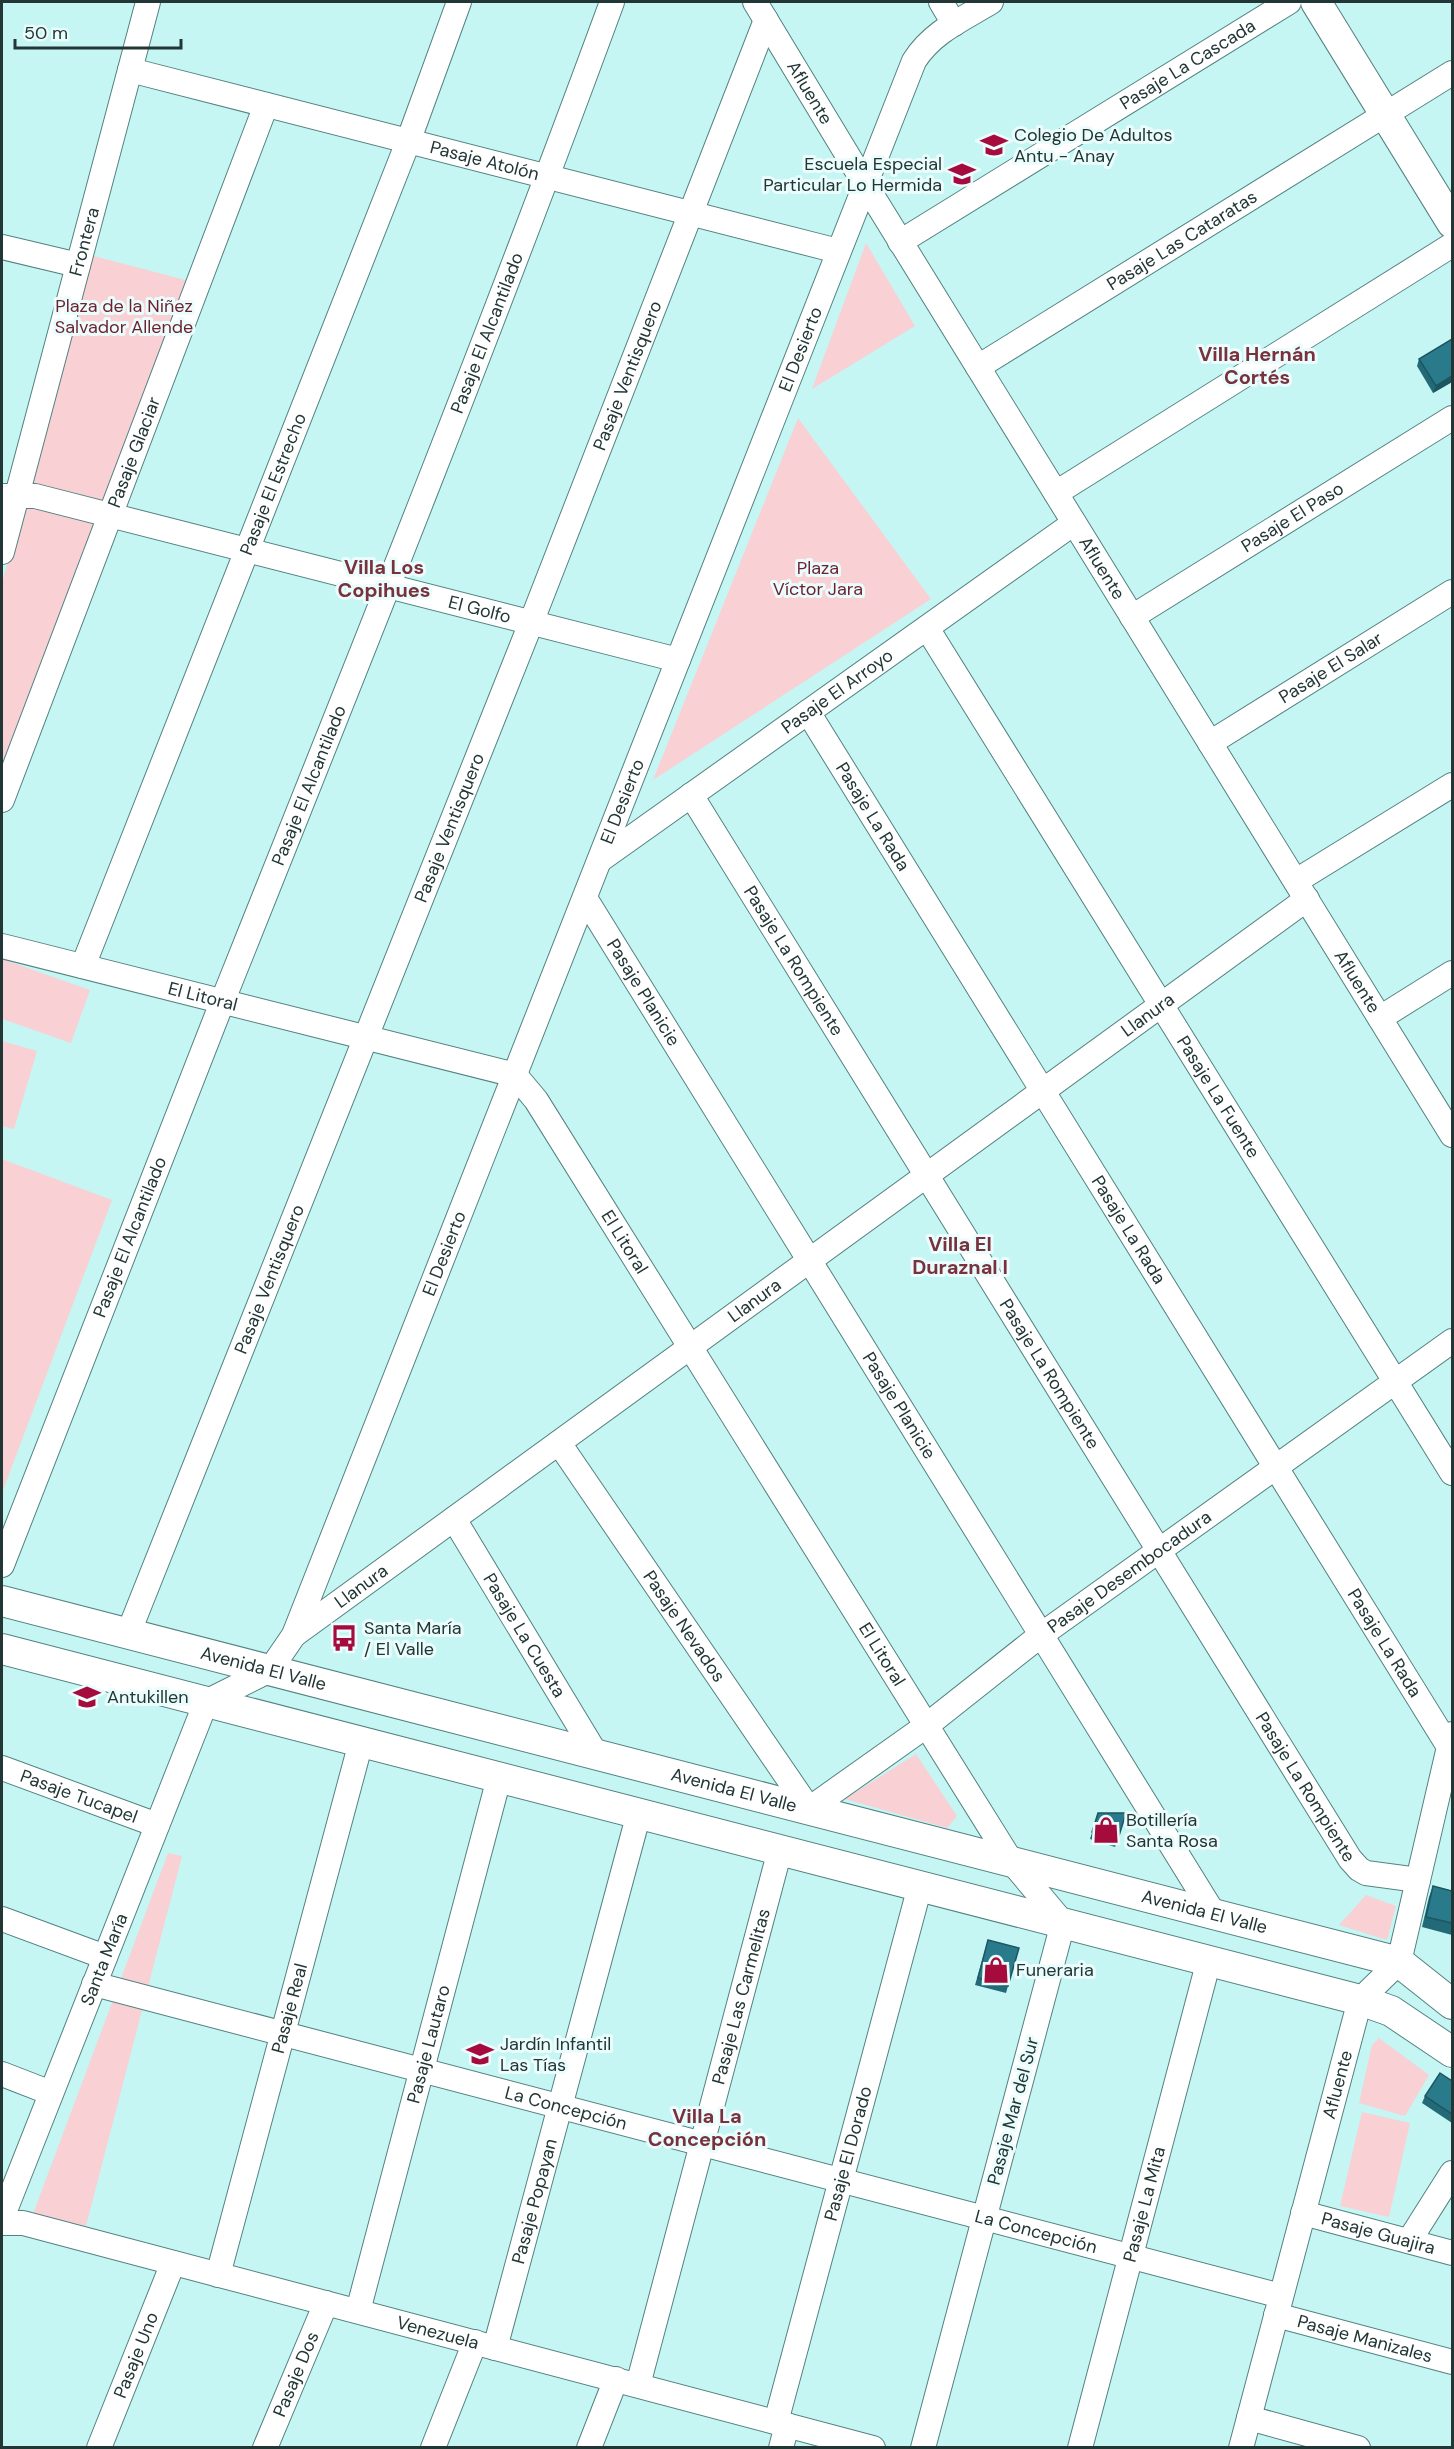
<svg xmlns="http://www.w3.org/2000/svg" width="1454" height="2449" viewBox="0 0 1454 2449" font-family="'DM Sans',sans-serif">
  <style>
    .green { fill: #f9d0d3 }
    .lines { fill: none; stroke-linecap: round; stroke-linejoin: round }
    .minor-casing { stroke: #538280; stroke-width: 26 }
    .tertiary-casing { stroke: #538280; stroke-width: 32 }
    .minor { stroke: #fff; stroke-width: 24 }
    .tertiary { stroke: #fff; stroke-width: 30 }
    .wall { fill: #236a78 }
    .shaded-wall { fill: #1d5661 }
    .building { fill: #297b8b; stroke: #1d5661; stroke-width: 1.5 }
    .labels { text-anchor: middle; dominant-baseline: central; stroke-width: 6; stroke-linejoin: round; paint-order: stroke }
    .street-label { font-size: 18px; fill: #223635; stroke: #eafdfc }
    .poi-label { font-size: 18px; fill: #223635; stroke: #eafdfc; text-anchor: start }
    .park-label { font-size: 18px; fill: #6d1f2e; stroke: #eafdfc }
    .neighbourhood-label { font-size: 20px; font-weight: bold; fill: #79323d; stroke: #eafdfc }
  </style>
  <rect width="100%" height="100%" fill="#c5f6f4"/>
  <g class="green">
    <path d="M866,243L915,326L812,389Z"/>
    <path d="M90,255L189,281L2,776V583Z"/>
    <path d="M798,418L931,599L653,780Z"/>
    <path d="M2,959L90,990L71,1043L2,1019Z"/>
    <path d="M2,1041L37,1051L14,1129L2,1126Z"/>
    <path d="M2,1159L112,1200L2,1493Z"/>
    <path d="M916,1754L957,1816L947,1828L845,1799Z"/>
    <path d="M168,1853L182,1856L86,2226L33,2214Z"/>
    <path d="M1366,1895L1396,1906L1387,1940L1339,1925Z"/>
    <path d="M1379,2038L1429,2075L1405,2116L1359,2103L1372,2045Z"/>
    <path d="M1362,2112L1410,2123L1389,2217L1340,2206Z"/>
  </g>
  <g class="lines">
    <defs>
      <g id="minor">
        <path id="s1" d="M755,2L865,184L1452,1135"/>
        <path d="M941,2L954,24"/>
        <path id="s2" d="M130,70L838,251"/>
        <path id="s3" d="M900,242L1289,2"/>
        <path d="M2,247L78,265"/>
        <path id="s4" d="M978,367L1452,73"/>
        <path d="M1056,493L1452,245"/>
        <path id="s5" d="M2,496H35L678,660"/>
        <path id="s6" d="M2,552L148,2"/>
        <path id="s7" d="M1132,617L1452,418"/>
        <path id="s8" d="M927,628L1452,1473"/>
        <path id="s9" d="M808,712L1449,1747L1452,1748"/>
        <path id="s10" d="M1210,743L1452,592"/>
        <path id="s11" d="M691,795L1350,1859L1359,1869L1366,1873L1418,1880"/>
        <path id="s12" d="M2,800L266,105"/>
        <path id="s13" d="M600,860L1074,523"/>
        <path d="M1296,881L1452,785"/>
        <path id="s14" d="M585,898L1214,1914"/>
        <path id="s15" d="M2,946L515,1075L536,1100L1011,1861L1063,1923L923,2448"/>
        <path id="s16" d="M83,966L408,142L459,2"/>
        <path d="M1380,1018L1452,973"/>
        <path id="s17" d="M559,1443L809,1809L926,1726L1041,1635L1452,1341"/>
        <path id="s18" d="M454,1519L596,1754"/>
        <path id="s19" d="M2,1565C75,1376 149,1188 223,1000C356,668 489,337 612,2"/>
        <path id="s20" d="M128,1634L531,623L766,20"/>
        <path id="s21" d="M294,1635L914,61C932,32 963,19 991,2"/>
        <path id="s22" d="M2,1768L157,1825"/>
        <path d="M2,1919L105,1957"/>
        <path id="s23" d="M94,1984L1281,2296"/>
        <path d="M2,2074L51,2093"/>
        <path id="s24" d="M1303,2213L1452,2253"/>
        <path id="s25" d="M2,2218L206,1702L270,1670L294,1635L1307,899"/>
        <path id="s26" d="M2,2223H23L873,2448"/>
        <path d="M1409,2241L1452,2173"/>
        <path id="s27" d="M218,2275L361,1742"/>
        <path id="s28" d="M358,2311L499,1778"/>
        <path id="s29" d="M1276,2315L1452,2362"/>
        <path id="s30" d="M495,2348L639,1813"/>
        <path id="s31" d="M638,2385L780,1850"/>
        <path d="M1249,2418L1358,2448"/>
        <path id="s32" d="M776,2422L920,1886"/>
        <path id="s33" d="M99,2448L173,2263"/>
        <path id="s34" d="M265,2448L326,2303"/>
        <path d="M433,2448L475,2342"/>
        <path d="M589,2448L616,2379"/>
        <path d="M781,2448L787,2425"/>
        <path id="s35" d="M1080,2448L1209,1960"/>
        <path id="s36" d="M1241,2448L1360,2000L1399,1962L1452,1734"/>
      </g>
      <g id="tertiary">
        <path d="M1316,2L1452,223"/>
        <path id="s37" d="M2,1601L1399,1962L1452,2004"/>
        <path d="M2,1649L1360,2000L1391,2011L1452,2052"/>
      </g>
    </defs>
    <use href="#minor" class="minor-casing"/>
    <use href="#tertiary" class="tertiary-casing"/>
    <use href="#minor" class="minor"/>
    <use href="#tertiary" class="tertiary"/>
  </g>
  <g class="wall">
    <path d="M1452,339V382L1433,393L1417,366L1419,359Z"/>
    <path d="M1098,1813L1118,1839L1115,1847L1090,1839Z"/>
    <path d="M1433,1886L1452,1891V1935L1422,1927L1429,1897Z"/>
    <path d="M988,1940L1008,1986L1006,1993L975,1985Z"/>
    <path d="M1452,2081V2123L1422,2103L1425,2096Z"/>
  </g>
  <path class="shaded-wall" d="M1452,376V382L1433,393L1436,386Z"/>
  <g class="building">
    <path d="M1452,339V376L1436,386L1419,359Z"/>
    <path d="M1098,1813H1126L1118,1839L1092,1832Z"/>
    <path d="M1433,1886L1452,1891V1923L1426,1917Z"/>
    <path d="M988,1940L1019,1948L1008,1986L978,1978Z"/>
    <path d="M1440,2073L1452,2081V2114L1425,2096Z"/>
  </g>
  <defs>
    <symbol id="school-bare" viewBox="-9 -9 18 18"><path d="M0-5L7-2L0 1L-7-2ZM-4 1L0 2.5L4 1V4Q0 6-4 4Z" fill="#a50b3c" stroke="#eafdfc" stroke-width="2.5" paint-order="stroke"/></symbol>
    <symbol id="bus-bare" viewBox="-9 -9 18 18"><path d="M-5-6H5V4H4V6H2V4H-2V6H-4V4H-5ZM-3.5-4V0h7V-4ZM-3.5 1.2v1.5H-2V1.2ZM2 1.2v1.5H3.5V1.2Z" fill="#a50b3c" stroke="#eafdfc" stroke-width="2.5" paint-order="stroke"/></symbol>
    <symbol id="shop-bare" viewBox="-9 -9 18 18"><path d="M-5-2.5h2.3a2.7 3.5 0 0 1 5.4 0H5L5.5 6h-11ZM-1.5-2.5h3a1.5 2.3 0 0 0-3 0Z" fill="#a50b3c" stroke="#eafdfc" stroke-width="2.5" paint-order="stroke"/></symbol>
  </defs>
  <g fill-rule="evenodd">
    <use href="#school-bare" x="975" y="126" width="38" height="38"/>
    <use href="#school-bare" x="943" y="155" width="38" height="38"/>
    <use href="#bus-bare" x="325" y="1619" width="38" height="38"/>
    <use href="#school-bare" x="68" y="1678" width="38" height="38"/>
    <use href="#shop-bare" x="1087" y="1811" width="38" height="38"/>
    <use href="#shop-bare" x="977" y="1951" width="38" height="38"/>
    <use href="#school-bare" x="461" y="2035" width="38" height="38"/>
  </g>
  <g class="labels">
    <g class="street-label">
      <text stroke="none"><textPath href="#s3" startOffset="338">Pasaje La Cascada</textPath></text>
      <text stroke="none"><textPath href="#s1" startOffset="106">Afluente</textPath></text>
      <text stroke="none"><textPath href="#s2" startOffset="366">Pasaje Atolón</textPath></text>
      <text stroke="none"><textPath href="#s4" startOffset="240">Pasaje Las Cataratas</textPath></text>
      <text stroke="none"><textPath href="#s6" startOffset="321">Frontera</textPath></text>
      <text stroke="none"><textPath href="#s19" startOffset="1324">Pasaje El Alcantilado</textPath></text>
      <text stroke="none"><textPath href="#s21" startOffset="1382">El Desierto</textPath></text>
      <text stroke="none"><textPath href="#s20" startOffset="1354">Pasaje Ventisquero</textPath></text>
      <text stroke="none"><textPath href="#s12" startOffset="372">Pasaje Glaciar</textPath></text>
      <text stroke="none"><textPath href="#s16" startOffset="518">Pasaje El Estrecho</textPath></text>
      <text stroke="none"><textPath href="#s7" startOffset="189">Pasaje El Paso</textPath></text>
      <text stroke="none"><textPath href="#s1" startOffset="664">Afluente</textPath></text>
      <text stroke="none"><textPath href="#s5" startOffset="492">El Golfo</textPath></text>
      <text stroke="none"><textPath href="#s10" startOffset="142">Pasaje El Salar</textPath></text>
      <text stroke="none"><textPath href="#s13" startOffset="291">Pasaje El Arroyo</textPath></text>
      <text stroke="none"><textPath href="#s19" startOffset="838">Pasaje El Alcantilado</textPath></text>
      <text stroke="none"><textPath href="#s21" startOffset="896">El Desierto</textPath></text>
      <text stroke="none"><textPath href="#s9" startOffset="123">Pasaje La Rada</textPath></text>
      <text stroke="none"><textPath href="#s20" startOffset="868">Pasaje Ventisquero</textPath></text>
      <text stroke="none"><textPath href="#s11" startOffset="195">Pasaje La Rompiente</textPath></text>
      <text stroke="none"><textPath href="#s1" startOffset="1150">Afluente</textPath></text>
      <text stroke="none"><textPath href="#s14" startOffset="111">Pasaje Planicie</textPath></text>
      <text stroke="none"><textPath href="#s15" startOffset="207">El Litoral</textPath></text>
      <text stroke="none"><textPath href="#s25" startOffset="1724">Llanura</textPath></text>
      <text stroke="none"><textPath href="#s8" startOffset="552">Pasaje La Fuente</textPath></text>
      <text stroke="none"><textPath href="#s9" startOffset="609">Pasaje La Rada</textPath></text>
      <text stroke="none"><textPath href="#s19" startOffset="352">Pasaje El Alcantilado</textPath></text>
      <text stroke="none"><textPath href="#s15" startOffset="729">El Litoral</textPath></text>
      <text stroke="none"><textPath href="#s21" startOffset="410">El Desierto</textPath></text>
      <text stroke="none"><textPath href="#s20" startOffset="382">Pasaje Ventisquero</textPath></text>
      <text stroke="none"><textPath href="#s25" startOffset="1238">Llanura</textPath></text>
      <text stroke="none"><textPath href="#s11" startOffset="681">Pasaje La Rompiente</textPath></text>
      <text stroke="none"><textPath href="#s14" startOffset="597">Pasaje Planicie</textPath></text>
      <text stroke="none"><textPath href="#s17" startOffset="842">Pasaje Desembocadura</textPath></text>
      <text stroke="none"><textPath href="#s25" startOffset="752">Llanura</textPath></text>
      <text stroke="none"><textPath href="#s17" startOffset="222">Pasaje Nevados</textPath></text>
      <text stroke="none"><textPath href="#s18" startOffset="136">Pasaje La Cuesta</textPath></text>
      <text stroke="none"><textPath href="#s9" startOffset="1095">Pasaje La Rada</textPath></text>
      <text stroke="none"><textPath href="#s15" startOffset="1215">El Litoral</textPath></text>
      <text stroke="none"><textPath href="#s37" startOffset="270">Avenida El Valle</textPath></text>
      <text stroke="none"><textPath href="#s11" startOffset="1167">Pasaje La Rompiente</textPath></text>
      <text stroke="none"><textPath href="#s37" startOffset="756">Avenida El Valle</textPath></text>
      <text stroke="none"><textPath href="#s22" startOffset="82">Pasaje Tucapel</textPath></text>
      <text stroke="none"><textPath href="#s37" startOffset="1242">Avenida El Valle</textPath></text>
      <text stroke="none"><textPath href="#s25" startOffset="278">Santa María</textPath></text>
      <text stroke="none"><textPath href="#s31" startOffset="402">Pasaje Las Carmelitas</textPath></text>
      <text stroke="none"><textPath href="#s27" startOffset="276">Pasaje Real</textPath></text>
      <text stroke="none"><textPath href="#s28" startOffset="276">Pasaje Lautaro</textPath></text>
      <text stroke="none"><textPath href="#s36" startOffset="376">Afluente</textPath></text>
      <text stroke="none"><textPath href="#s23" startOffset="488">La Concepción</textPath></text>
      <text transform="translate(1013 2111) rotate(-75)">Pasaje Mar del Sur</text>
      <text stroke="none"><textPath href="#s32" startOffset="278">Pasaje El Dorado</textPath></text>
      <text stroke="none"><textPath href="#s30" startOffset="152">Pasaje Popayan</textPath></text>
      <text stroke="none"><textPath href="#s35" startOffset="252">Pasaje La Mita</textPath></text>
      <text stroke="none"><textPath href="#s23" startOffset="974">La Concepción</textPath></text>
      <text stroke="none"><textPath href="#s24" startOffset="78">Pasaje Guajira</textPath></text>
      <text stroke="none"><textPath href="#s26" startOffset="450">Venezuela</textPath></text>
      <text stroke="none"><textPath href="#s29" startOffset="92">Pasaje Manizales</textPath></text>
      <text stroke="none"><textPath href="#s33" startOffset="100">Pasaje Uno</textPath></text>
      <text stroke="none"><textPath href="#s34" startOffset="80">Pasaje Dos</textPath></text>
    </g>
    <g class="poi-label">
      <text x="1014" y="135">Colegio De Adultos<tspan x="1014" dy="21">Antu - Anay</tspan></text>
      <text x="942" y="164" text-anchor="end">Escuela Especial<tspan x="942" dy="21">Particular Lo Hermida</tspan></text>
      <text x="364" y="1628">Santa María<tspan x="364" dy="21">/ El Valle</tspan></text>
      <text x="107" y="1697">Antukillen</text>
      <text x="1126" y="1820">Botillería<tspan x="1126" dy="21">Santa Rosa</tspan></text>
      <text x="1016" y="1970">Funeraria</text>
      <text x="500" y="2044">Jardín Infantil<tspan x="500" dy="21">Las Tías</tspan></text>
    </g>
    <g class="park-label">
      <text x="124" y="306">Plaza de la Niñez<tspan x="124" dy="21">Salvador Allende</tspan></text>
      <text x="818" y="568">Plaza<tspan x="818" dy="21">Víctor Jara</tspan></text>
    </g>
    <g class="neighbourhood-label">
      <text x="1257" y="354">Villa Hernán<tspan x="1257" dy="23">Cortés</tspan></text>
      <text x="384" y="567">Villa Los<tspan x="384" dy="23">Copihues</tspan></text>
      <text x="960" y="1244">Villa El<tspan x="960" dy="23">Duraznal I</tspan></text>
      <text x="707" y="2116">Villa La<tspan x="707" dy="23">Concepción</tspan></text>
    </g>
  </g>
  <rect width="1454" height="2449" fill="none" stroke="#223635" stroke-width="6"/>
  <path d="M15 39v9h166v-9" fill="none" stroke="#223635" stroke-width="3"/>
  <text x="24" y="39" font-size="18" fill="#223635" stroke="#eafdfc" stroke-width="4.5" paint-order="stroke">50 m</text>
</svg>
